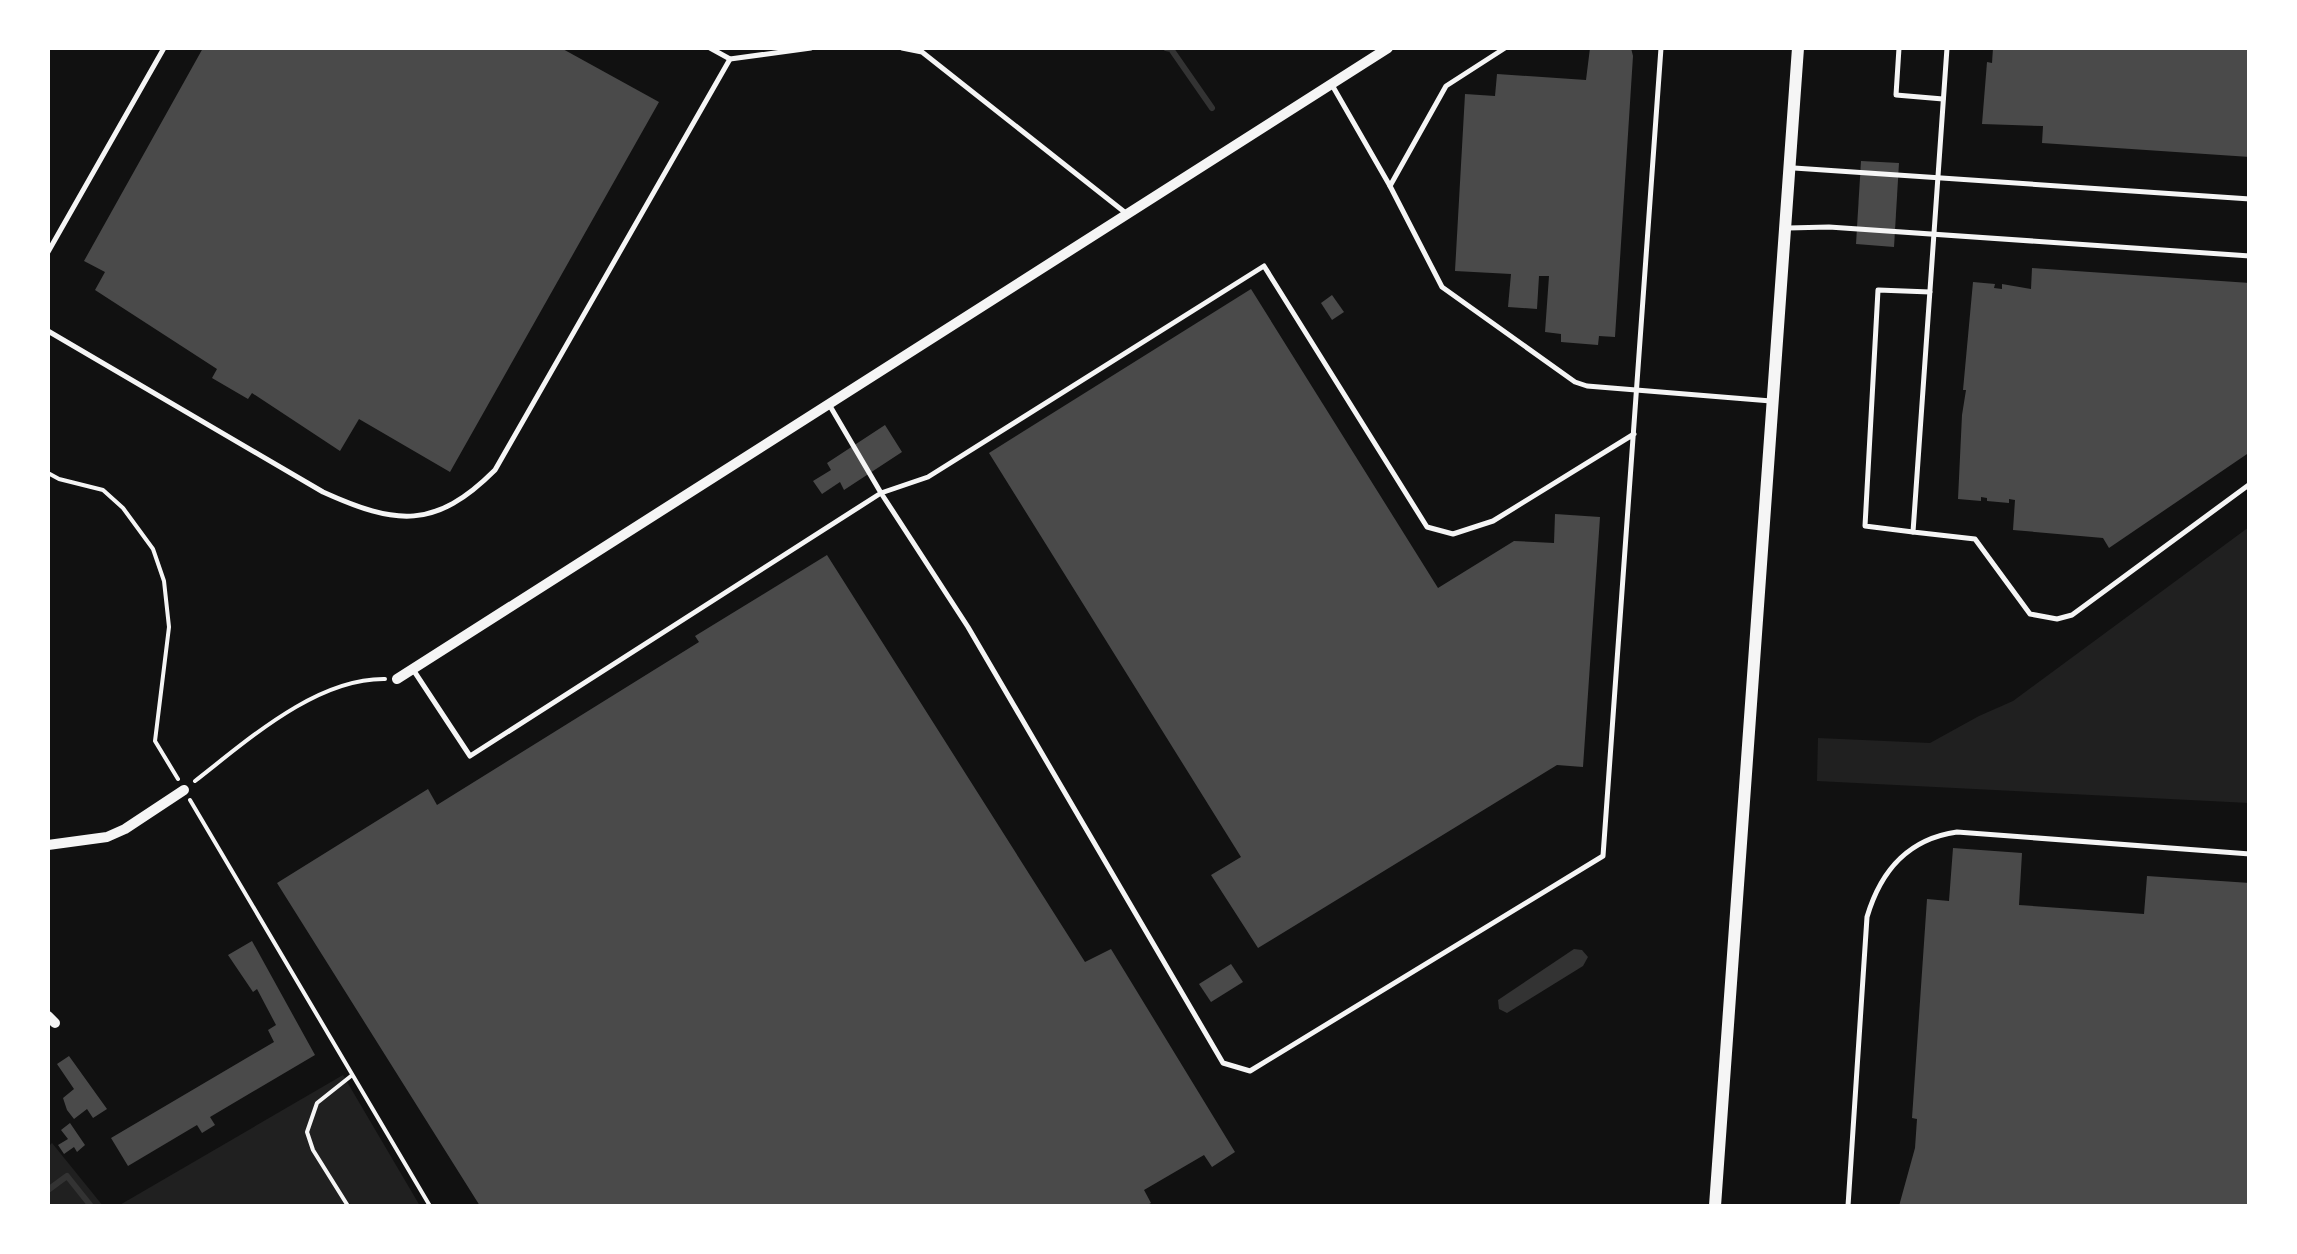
<svg xmlns="http://www.w3.org/2000/svg" width="2297" height="1254" viewBox="0 0 2297 1254" font-family="'IBM Plex Sans',sans-serif">
  <style>
    .green { fill: #202020 }
    .water { fill: #333 }
    .lines { fill: none; stroke-linecap: round; stroke-linejoin: round }
    .stream { stroke: #333; stroke-width: 6 }
    .building { fill: #4a4a4a }
    .path { stroke: #f5f5f5; stroke-width: 4 }
    .service { stroke: #f5f5f5; stroke-width: 5 }
    .minor { stroke: #f5f5f5; stroke-width: 10 }
    .tertiary { stroke: #f5f5f5; stroke-width: 12 }
  </style>
  <rect width="100%" height="100%" fill="#111"/>
  <g class="green">
    <path d="M2249,527V803L1817,781L1818,738L1930,743L1979,716L2013,701Z"/>
    <path d="M343,1075L420,1206H118Z"/>
    <path d="M52,1143L103,1206H48V1147Z"/>
  </g>
  <path class="water" d="M1574,949L1582,950L1588,957L1583,966L1507,1013L1499,1009L1498,1000Z"/>
  <g class="lines">
    <g class="stream">
      <path d="M1166,48L1171,49L1212,108"/>
      <path d="M48,1190L67,1176L91,1206"/>
    </g>
  </g>
  <g class="building">
    <path d="M203,48H561L659,102L450,472L359,419L340,451L252,393L248,399L212,378L217,369L95,290L105,272L84,261Z"/>
    <path d="M1590,48H1631L1633,56L1615,337L1599,336L1598,345L1561,342V334L1545,332L1549,276H1539L1537,309L1508,307L1511,274L1455,271L1465,94L1495,96L1497,74L1586,80Z"/>
    <path d="M1993,48H2250V157L2042,143L2043,126L1982,124L1987,62L1992,63Z"/>
    <path d="M1861,161L1899,163L1894,247L1856,244Z"/>
    <path d="M2032,268L2250,283V452L2109,548L2103,538L2013,530L2015,500L2009,499V503L1987,501V498L1981,497V501L1958,499L1962,415L1966,390H1963L1973,282L1995,284L1994,288L2002,289V284L2031,289Z"/>
    <path d="M1251,289L1438,588L1514,541L1554,543L1555,514L1600,517L1583,767L1557,765L1258,948L1211,875L1241,857L989,453Z"/>
    <path d="M1332,295L1344,312L1332,320L1321,303Z"/>
    <path d="M885,425L902,452L844,490L840,482L822,494L813,481L831,470L827,463Z"/>
    <path d="M827,555L1085,962L1111,949L1235,1152L1212,1167L1204,1155L1144,1190L1151,1203L1146,1206H480L277,883L428,789L437,805L699,642L695,636Z"/>
    <path d="M1953,848L2022,853L2019,905L2144,914L2147,876L2250,883V1206H1899L1915,1148L1917,1119L1912,1118L1927,899L1949,901Z"/>
    <path d="M252,941L315,1055L210,1117L215,1125L202,1133L197,1125L128,1166L111,1138L274,1042L268,1030L276,1025L257,989L253,992L228,955Z"/>
    <path d="M1231,964L1243,982L1211,1002L1199,984Z"/>
    <path d="M69,1056L107,1109L93,1118L87,1109L74,1119L67,1110L63,1098L74,1089L57,1064Z"/>
    <path d="M70,1123L85,1145L77,1152L74,1147L64,1154L58,1145L68,1139L61,1130Z"/>
  </g>
  <g class="lines">
    <g class="path">
      <path d="M48,473L59,479L103,490L123,508L153,549L164,581L169,627L155,741L178,779"/>
      <path d="M195,781C248,740 316,678 385,679"/>
      <path d="M190,800L430,1206"/>
      <path d="M348,1206L313,1150L307,1132L317,1103L351,1076"/>
    </g>
    <g class="service">
      <path d="M710,48L730,59L811,48"/>
      <path d="M902,48L922,52L1127,214"/>
      <path d="M1505,48L1446,86L1390,186L1442,287L1575,382L1587,386L1771,401"/>
      <path d="M1899,48L1896,95L1943,99"/>
      <path d="M1947,48L1913,532L1975,539L2030,614L2057,619L2072,615L2250,484"/>
      <path d="M1332,85L1390,186"/>
      <path d="M1794,168L2250,199"/>
      <path d="M1788,228L1829,227L2250,256"/>
      <path d="M48,252L164,48"/>
      <path d="M48,331L323,492C396,525 435,530 495,470L730,59"/>
      <path d="M1634,434L1493,521L1453,534L1427,527L1264,266L928,477L881,493L968,627L1223,1063L1250,1071L1603,856L1661,48"/>
      <path d="M1913,532L1865,526L1878,290L1930,292"/>
      <path d="M414,671L470,756L881,493L830,406"/>
      <path d="M1848,1206L1867,917C1881,870 1908,839 1957,832L2250,854"/>
    </g>
    <g class="minor">
      <path d="M397,679L1388,48"/>
      <path d="M48,845L107,837L125,829L184,790"/>
      <path d="M48,1016L55,1023"/>
    </g>
    <path class="tertiary" d="M1715,1206L1798,48"/>
  </g>
  <rect width="2297" height="1254" fill="none" stroke="#ffffff" stroke-width="100"/>
</svg>
